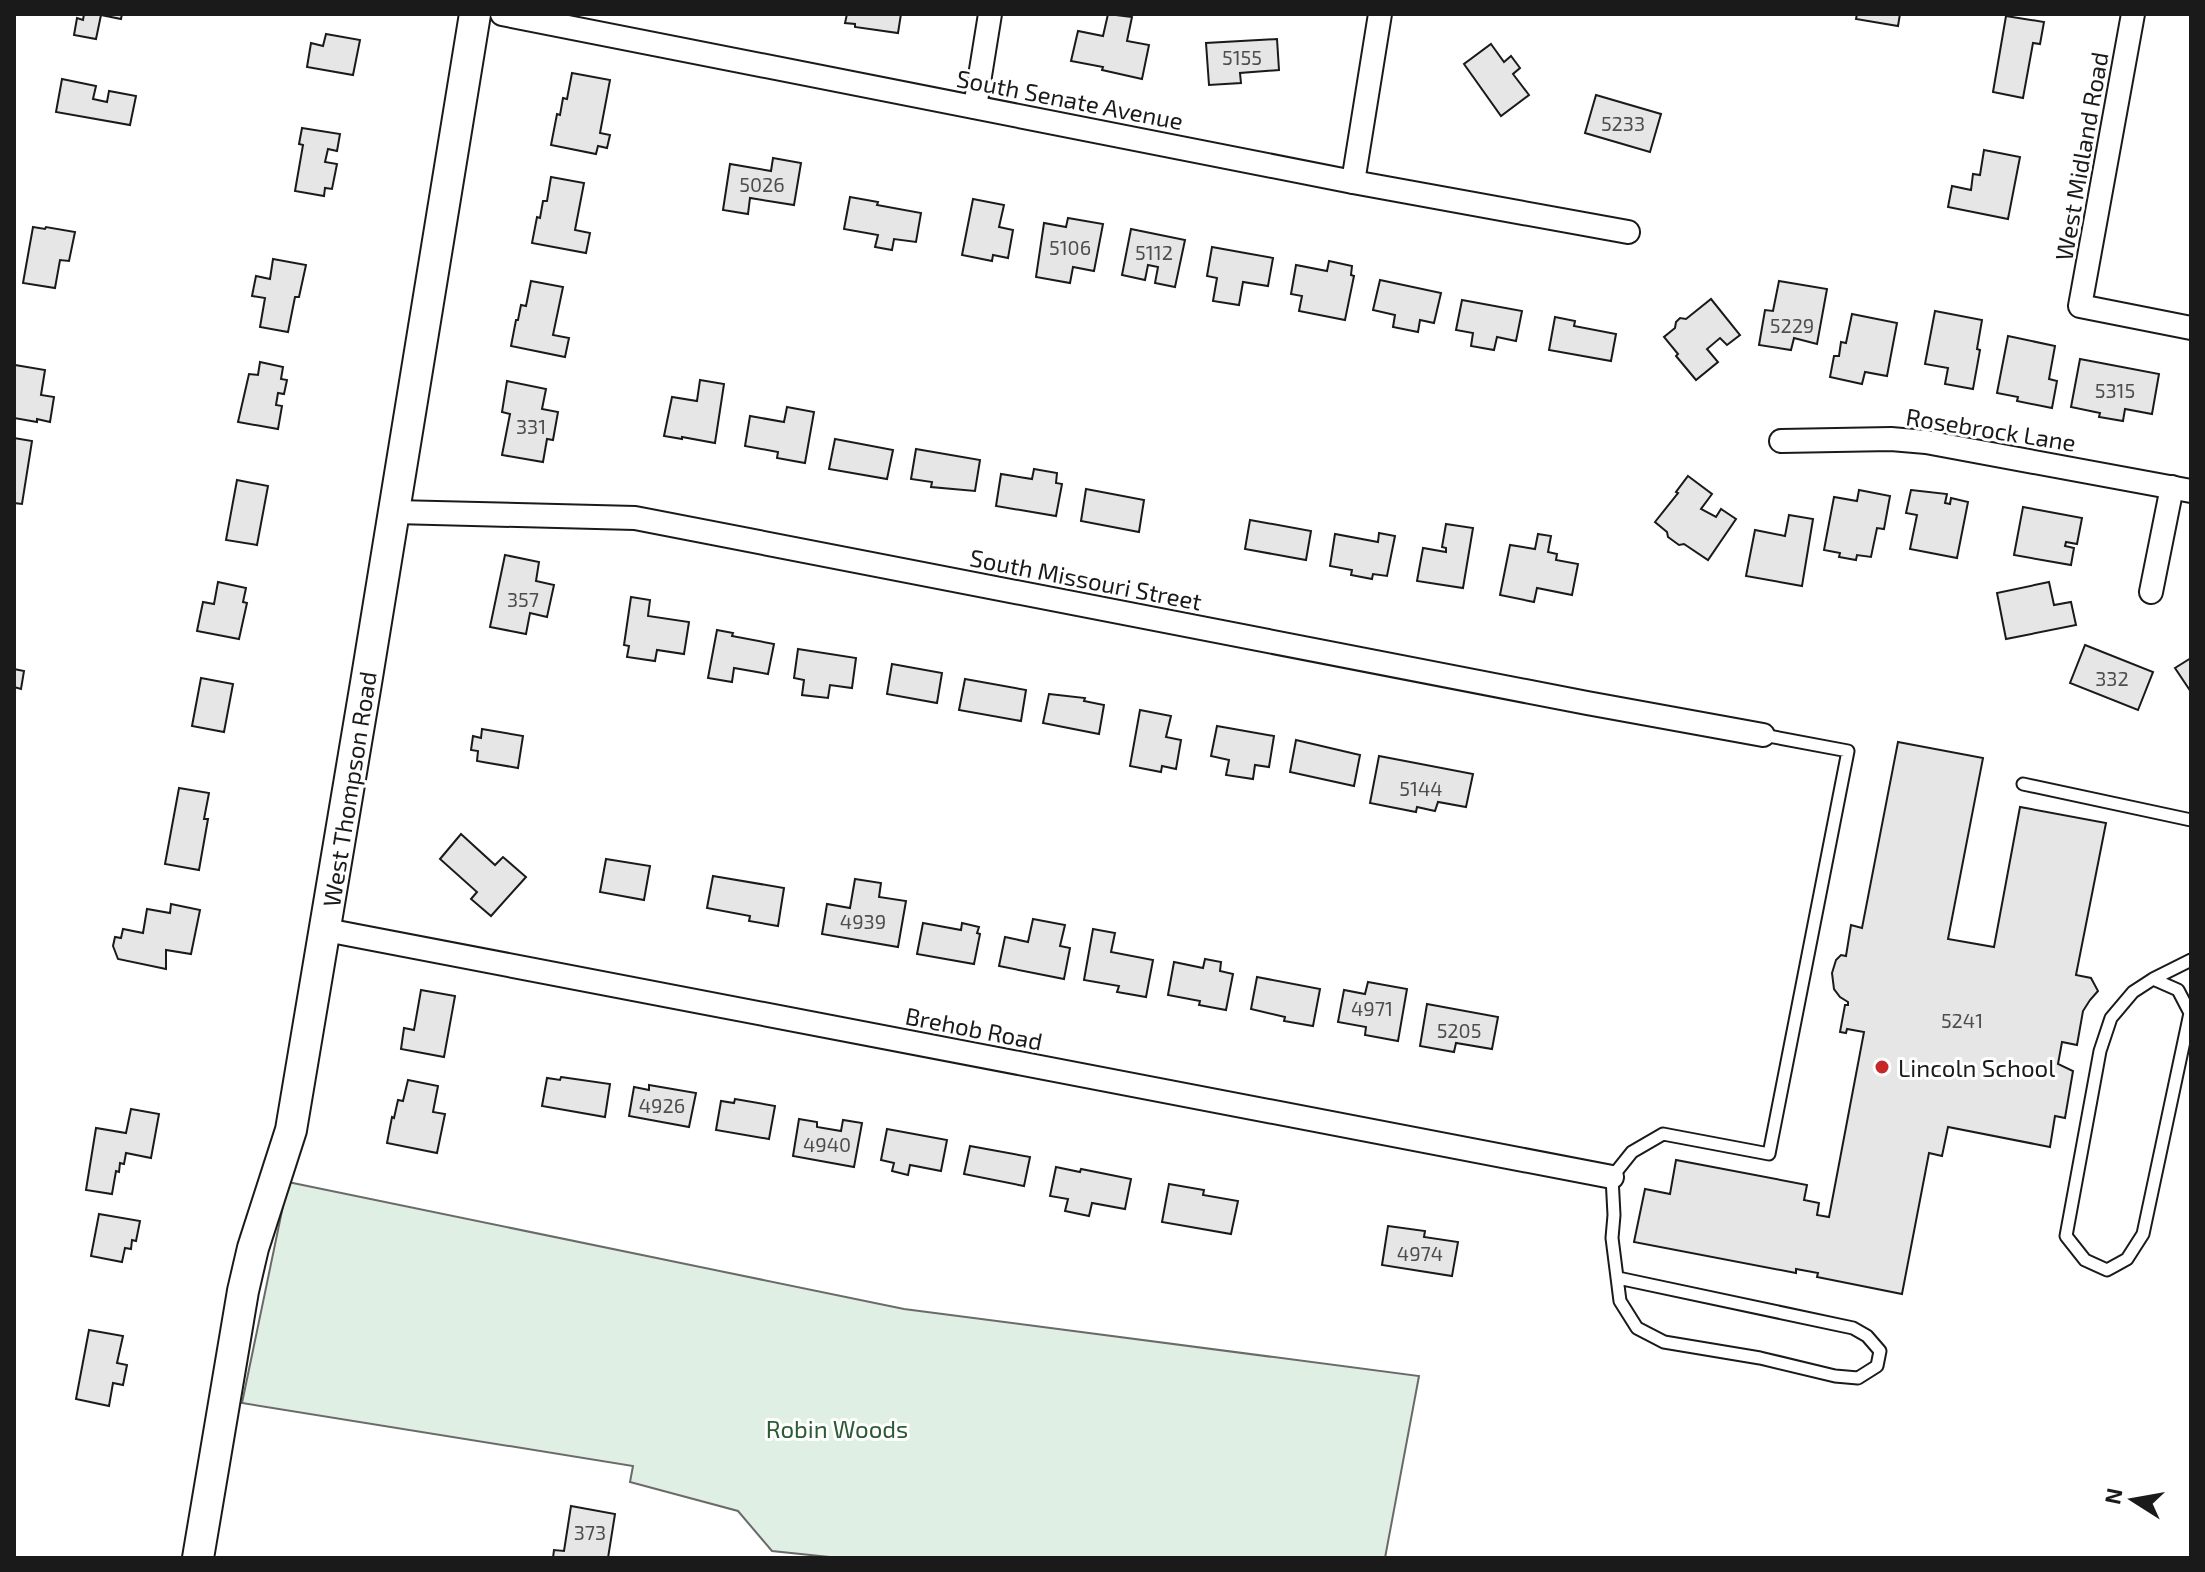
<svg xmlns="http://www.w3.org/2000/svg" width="2205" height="1572" viewBox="0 0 2205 1572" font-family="'Exo 2',sans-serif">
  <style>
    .green { fill: #e0efe3; stroke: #6a6a6a; stroke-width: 2 }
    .building { fill: #e6e6e6; stroke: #1a1a1a; stroke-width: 2 }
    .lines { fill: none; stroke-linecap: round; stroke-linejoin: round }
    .service-casing { stroke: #1a1a1a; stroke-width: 15 }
    .minor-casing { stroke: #1a1a1a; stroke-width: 26 }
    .secondary-casing { stroke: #1a1a1a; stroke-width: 34 }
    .service { stroke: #fff; stroke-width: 11 }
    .minor { stroke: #fff; stroke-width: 22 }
    .secondary { stroke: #fff; stroke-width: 30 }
    .poi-dot { fill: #c62828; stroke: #fff; stroke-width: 3 }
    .labels { text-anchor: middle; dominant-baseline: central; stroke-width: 6; stroke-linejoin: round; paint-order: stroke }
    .number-label { font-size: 20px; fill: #4d4d4d }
    .street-label { font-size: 24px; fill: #1a1a1a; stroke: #fff }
    .poi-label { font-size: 24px; fill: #1a1a1a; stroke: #fff; text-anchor: start }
    .park-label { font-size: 24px; fill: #2b5a34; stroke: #fff }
  </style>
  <rect width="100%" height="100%" fill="#fff"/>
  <path class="green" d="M288,1182L904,1309L1419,1376L1385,1558H839L772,1551L738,1511L630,1482L633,1466L242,1403Z"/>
  <g class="building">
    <path d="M84,14H122L121,19L101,15L96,39L74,35L77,18L83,20Z"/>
    <path d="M847,14H901L898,33L855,27V24L845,23Z"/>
    <path d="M1108,14L1132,17L1127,41L1149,45L1142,79L1102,70L1103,67L1071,61L1078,31L1103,36Z"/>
    <path d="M1857,14H1900L1898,26L1856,19Z"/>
    <path d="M2006,16L2044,22L2040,44L2033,43L2023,98L1993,92Z"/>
    <path d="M326,34L360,40L353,75L307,67L311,43L323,46Z"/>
    <path d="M1277,39L1279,70L1240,73L1241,83L1209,85L1206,43Z"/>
    <path d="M1491,44L1504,62L1511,56L1520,68L1513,74L1529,95L1501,116L1464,64Z"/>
    <path d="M572,73L610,80L600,133L610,135L607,148L598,146L596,154L551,145L557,114L560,115L563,98L567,99Z"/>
    <path d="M62,79L96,86L93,99L107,102L109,91L136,96L130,125L56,112Z"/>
    <path d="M1596,95L1661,114L1650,152L1585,133Z"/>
    <path d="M302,128L340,134L337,151L328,149L325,162L337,164L332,189L325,188L324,196L295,191L303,145L299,144Z"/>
    <path d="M1984,150L2020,157L2008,219L1948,207L1952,186L1971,190L1973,174L1980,175Z"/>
    <path d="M773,158L801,163L794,205L750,198L748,214L723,210L730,164L771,171Z"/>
    <path d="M551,177L584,183L575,230L590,233L586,253L532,243L537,217L540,218L543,201H547Z"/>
    <path d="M850,197L878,202L877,205L921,213L916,242L894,239L892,250L875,247L878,235L844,229Z"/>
    <path d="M973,199L1004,205L999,227L1013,230L1008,258L993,255L992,261L962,255Z"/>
    <path d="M1068,218L1103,224L1094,271L1073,267L1070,283L1036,277L1044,223L1066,227Z"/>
    <path d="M33,227L45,229L46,227L75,232L69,261L60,260L55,288L23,283Z"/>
    <path d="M1131,229L1185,240L1175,287L1155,283L1158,267L1148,265L1145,280L1122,275Z"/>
    <path d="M1212,247L1273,258L1268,286L1243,282L1239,305L1213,301L1217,278L1207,276Z"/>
    <path d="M273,259L306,265L299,297H295L288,332L260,327L265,298L252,296L256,276L270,279Z"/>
    <path d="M1329,261L1352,266L1351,275L1354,276L1345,320L1299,311L1302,296L1291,294L1296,265L1327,271Z"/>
    <path d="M1380,280L1441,293L1434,323L1420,320L1418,332L1393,327L1395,315L1373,310Z"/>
    <path d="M531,281L563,287L553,335L569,338L565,357L511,346L516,320H518L521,305L526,306Z"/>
    <path d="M1779,281L1827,289L1817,344L1794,338L1791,350L1759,345L1765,310L1773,311Z"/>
    <path d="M1711,299L1740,335L1727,345L1720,338L1707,349L1718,362L1696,380L1676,356L1678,354L1664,337L1675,328L1676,322L1680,318L1686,319Z"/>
    <path d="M1462,300L1522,311L1516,341L1497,337L1494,350L1471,346L1473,333L1456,330Z"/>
    <path d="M1935,311L1982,320L1977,349L1980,350L1973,389L1945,384L1948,368L1925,364Z"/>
    <path d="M1852,314L1897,323L1887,376L1865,372L1862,384L1830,377L1834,356H1839L1841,342L1846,343Z"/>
    <path d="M1555,317L1575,321L1574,326L1616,334L1611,361L1549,350Z"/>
    <path d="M2008,336L2055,346L2049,379L2057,381L2052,408L2017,401L2018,397L1997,393Z"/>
    <path d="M2080,359L2159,374L2152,414L2125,409L2123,421L2099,417L2100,413L2071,407Z"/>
    <path d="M260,362L283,367L281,379L287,380L284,394L278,393L276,405L282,406L278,429L238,422L249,374L258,375Z"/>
    <path d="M15,365L45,370L41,395L54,397L50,422L37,419V422L14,418Z"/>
    <path d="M700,380L724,384L715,443L682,437V439L664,436L672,397L697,401Z"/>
    <path d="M507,381L546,389L542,409L558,412L553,440L547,439L543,462L502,455L510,414L502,412Z"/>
    <path d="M787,407L814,412L805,463L777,458L778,452L745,446L750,416L784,422Z"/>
    <path d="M14,438L32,441L22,504L14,503Z"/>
    <path d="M835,439L893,450L887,479L829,469Z"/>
    <path d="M916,449L980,460L975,491L931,487L932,482L911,479Z"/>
    <path d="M1034,469L1057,473L1056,483L1062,484L1056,516L996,506L1001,474L1032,479Z"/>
    <path d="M1688,476L1712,494L1701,509L1716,517L1721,509L1736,519L1708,560L1684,544L1679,545L1668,537L1667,532L1655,522L1678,493L1676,492Z"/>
    <path d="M237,480L268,486L257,545L226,540Z"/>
    <path d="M1086,489L1144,500L1139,532L1081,521Z"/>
    <path d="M1859,490L1890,496L1884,529L1877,528L1871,557L1857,555L1856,560L1839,557L1840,553L1824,550L1834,497L1857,501Z"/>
    <path d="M1911,490L1947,494L1945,503L1950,504L1951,498L1968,502L1957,558L1910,549L1917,515L1906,513Z"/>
    <path d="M2023,507L2082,518L2077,544L2066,542L2065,546L2074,548L2071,565L2014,555Z"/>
    <path d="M1789,515L1813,519L1802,586L1746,576L1755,530L1785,536Z"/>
    <path d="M1250,520L1311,531L1306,560L1245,549Z"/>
    <path d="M1446,524L1473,528L1463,588L1417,581L1423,548L1446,552V548L1442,547Z"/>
    <path d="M1379,533L1395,536L1387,576L1373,574L1372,579L1351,575L1352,570L1330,566L1335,534L1378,542Z"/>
    <path d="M1538,534L1551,536L1548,552L1557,554L1556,560L1578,564L1572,595L1537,588L1534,602L1500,595L1510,545L1535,549Z"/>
    <path d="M505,555L539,562L536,581L554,585L547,617L530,613L526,634L490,627Z"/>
    <path d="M218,582L246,588L243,602L247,603L239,639L197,631L203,602L214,604Z"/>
    <path d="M2049,582L2054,605L2071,602L2076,625L2006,639L1997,593Z"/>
    <path d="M631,597L650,600L648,616L689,622L684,654L657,650L655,661L627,657L629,646L624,645Z"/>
    <path d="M717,630L733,633L732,636L774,644L768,674L734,668L732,682L708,678Z"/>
    <path d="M2085,645L2153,672L2138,710L2070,683Z"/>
    <path d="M798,649L856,658L852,688L830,685L828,698L802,695L804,680L794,678Z"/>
    <path d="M2191,658V692L2175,668Z"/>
    <path d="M892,664L942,673L937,703L887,694Z"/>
    <path d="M14,669L24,671L21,689L14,687Z"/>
    <path d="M201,678L233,684L224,732L192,726Z"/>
    <path d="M965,679L1026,690L1021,721L959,710Z"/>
    <path d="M1049,694L1085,698L1084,701L1104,705L1099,734L1043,723Z"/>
    <path d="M1140,710L1171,716L1166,737L1181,740L1176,769L1162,766L1161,772L1130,766Z"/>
    <path d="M1217,726L1274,736L1269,767L1255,765L1253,779L1226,775L1229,760L1211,756Z"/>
    <path d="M482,729L523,736L518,768L477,761L478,751L471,750L473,736L481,738Z"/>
    <path d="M1296,740L1360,755L1354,786L1290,772Z"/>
    <path d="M1898,742L1983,758L1948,939L1994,947L2020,807L2106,823L2076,975L2091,978L2098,991L2090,1000L2083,1011L2077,1045L2062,1042L2058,1064L2073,1071L2065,1118L2055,1116L2050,1147L1948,1127L1942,1156L1929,1153L1902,1294L1817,1277L1818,1273L1796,1269V1273L1634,1242L1645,1189L1670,1194L1676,1160L1807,1185L1804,1200L1819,1203L1817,1215L1829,1217L1864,1032L1847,1029L1846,1033L1840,1032L1845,1005H1848V1002L1840,997L1834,989L1832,973L1836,960L1841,955L1846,956L1851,925L1862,928Z"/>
    <path d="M1379,756L1473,774L1466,807L1438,802L1435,811L1417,807L1416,812L1370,803Z"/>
    <path d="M179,788L209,793L204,819H208L199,870L165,864Z"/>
    <path d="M461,834L495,865L503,857L526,877L491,916L471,899L477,892L440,859Z"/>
    <path d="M606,859L650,866L644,900L600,892Z"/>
    <path d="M713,876L784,888L778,926L749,921L750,916L707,908Z"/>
    <path d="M855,879L881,883L879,897L906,901L898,947L822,934L827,904L850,908Z"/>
    <path d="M171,904L200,910L191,954L166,950V969L118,959L113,946L115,937L121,938L123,929L143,933L147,909L170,913Z"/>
    <path d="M1033,919L1065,925L1060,946L1070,948L1064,979L999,966L1005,937L1028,942Z"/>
    <path d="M923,923L961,930L962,923L979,927L977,933L980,934L974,964L917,954Z"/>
    <path d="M1093,929L1115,933L1111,952L1153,960L1146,997L1117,992L1119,986L1084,980Z"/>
    <path d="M1205,959L1221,962L1220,971L1233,974L1226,1010L1199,1005L1200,1001L1168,995L1174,962L1203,968Z"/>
    <path d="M1257,977L1320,989L1313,1026L1284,1021L1285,1017L1251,1009Z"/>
    <path d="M1368,982L1407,989L1398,1041L1365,1035L1366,1027L1338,1022L1344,990L1365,994Z"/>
    <path d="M421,990L455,996L444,1057L401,1049L404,1028L414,1030Z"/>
    <path d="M1427,1004L1498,1017L1492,1049L1456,1043L1454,1052L1420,1046Z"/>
    <path d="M561,1077L610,1084L605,1117L542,1106L547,1078L560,1080Z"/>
    <path d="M408,1080L438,1086L433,1112L445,1114L437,1153L387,1143L392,1117L394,1118L398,1100L403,1101Z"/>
    <path d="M649,1085L696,1093L689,1127L629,1116L634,1087L649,1090Z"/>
    <path d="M735,1099L775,1106L769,1139L716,1130L721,1101L734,1103Z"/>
    <path d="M131,1109L159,1114L151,1158L126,1153L124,1164L120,1163L119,1172L116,1171L112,1194L86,1190L96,1128L126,1133Z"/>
    <path d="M799,1119L817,1122V1127L841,1131L843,1120L862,1123L854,1167L793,1156Z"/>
    <path d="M887,1129L947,1140L941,1171L910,1165L908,1175L892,1171L894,1163L881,1160Z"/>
    <path d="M970,1146L1030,1157L1024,1186L964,1174Z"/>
    <path d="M1056,1167L1080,1172L1081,1169L1131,1179L1125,1209L1092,1203L1089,1216L1065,1211L1068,1199L1050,1196Z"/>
    <path d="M1169,1184L1204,1190L1203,1195L1238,1201L1231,1234L1162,1222Z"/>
    <path d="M99,1214L140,1221L136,1241L132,1240L131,1249L125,1248L122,1262L91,1256Z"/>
    <path d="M1388,1226L1425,1231L1424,1237L1458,1242L1452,1276L1382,1265Z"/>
    <path d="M89,1330L123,1336L117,1363L127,1365L123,1385L113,1383L109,1406L76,1399Z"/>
    <path d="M571,1506L615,1514L608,1558H553L554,1550L564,1551Z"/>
  </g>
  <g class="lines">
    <defs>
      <g id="service">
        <path d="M2023,784L2191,820"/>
        <path d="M2153,979L2178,990L2190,1013L2143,1234L2127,1259L2107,1270L2085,1260L2066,1236L2100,1051L2111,1018L2133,992L2153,979L2191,960"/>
        <path d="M1618,1278L1853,1328L1867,1336L1880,1351L1877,1366L1858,1378L1835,1376L1760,1358L1664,1342L1637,1328L1620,1301L1612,1238L1614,1215L1612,1177L1632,1152L1663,1134L1769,1154L1848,751L1763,735"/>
      </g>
      <g id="minor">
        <path d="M502,14L1353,182L1628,232"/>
        <path d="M2133,14L2080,306L2191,328"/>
        <path d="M975,107L990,14"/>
        <path d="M1353,182L1380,14"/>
        <path d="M1781,441L1891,439L1926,442L2191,491"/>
        <path d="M395,512L635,518L1587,703L1763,735"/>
        <path d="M2151,592L2172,487"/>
        <path d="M326,930L1612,1177"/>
      </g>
      <path id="secondary" d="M198,1558L243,1291L253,1248L291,1130L366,683L475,14"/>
    </defs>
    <use href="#service" class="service-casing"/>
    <use href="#minor" class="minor-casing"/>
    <use href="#secondary" class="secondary-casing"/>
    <use href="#service" class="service"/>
    <use href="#minor" class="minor"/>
    <use href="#secondary" class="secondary"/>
  </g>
  <circle class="poi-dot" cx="1882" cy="1067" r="8"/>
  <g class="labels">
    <g class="number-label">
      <text x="1242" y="57">5155</text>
      <text x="1623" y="123">5233</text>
      <text x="762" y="184">5026</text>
      <text x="1070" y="247">5106</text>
      <text x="1154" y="252">5112</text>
      <text x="1792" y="325">5229</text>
      <text x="2115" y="390">5315</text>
      <text x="531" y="426">331</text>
      <text x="523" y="599">357</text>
      <text x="2112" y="678">332</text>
      <text x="1421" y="788">5144</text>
      <text x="863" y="921">4939</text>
      <text x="1372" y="1008">4971</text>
      <text x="1962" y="1020">5241</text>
      <text x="1459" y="1030">5205</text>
      <text x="662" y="1105">4926</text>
      <text x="827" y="1144">4940</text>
      <text x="1420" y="1253">4974</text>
      <text x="590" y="1532">373</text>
    </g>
    <g class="street-label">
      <text transform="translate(1070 99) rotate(11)">South Senate Avenue</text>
      <text transform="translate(2081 156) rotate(-80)">West Midland Road</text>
      <text transform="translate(1991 429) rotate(9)">Rosebrock Lane</text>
      <text transform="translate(1086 579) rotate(11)">South Missouri Street</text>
      <text transform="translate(349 789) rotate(-81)">West Thompson Road</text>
      <text transform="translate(974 1028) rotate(11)">Brehob Road</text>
    </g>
    <g class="poi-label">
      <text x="1898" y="1067">Lincoln School</text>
    </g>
    <g class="park-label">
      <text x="837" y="1428">Robin Woods</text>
    </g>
  </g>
  <rect width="2205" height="1572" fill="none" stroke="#1a1a1a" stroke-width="32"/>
  <g transform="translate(2133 1500) rotate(281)" stroke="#ffffff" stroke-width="6" paint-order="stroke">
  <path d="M0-6L14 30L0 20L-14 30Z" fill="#1a1a1a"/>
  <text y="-12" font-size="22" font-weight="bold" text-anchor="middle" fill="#1a1a1a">N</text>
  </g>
</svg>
